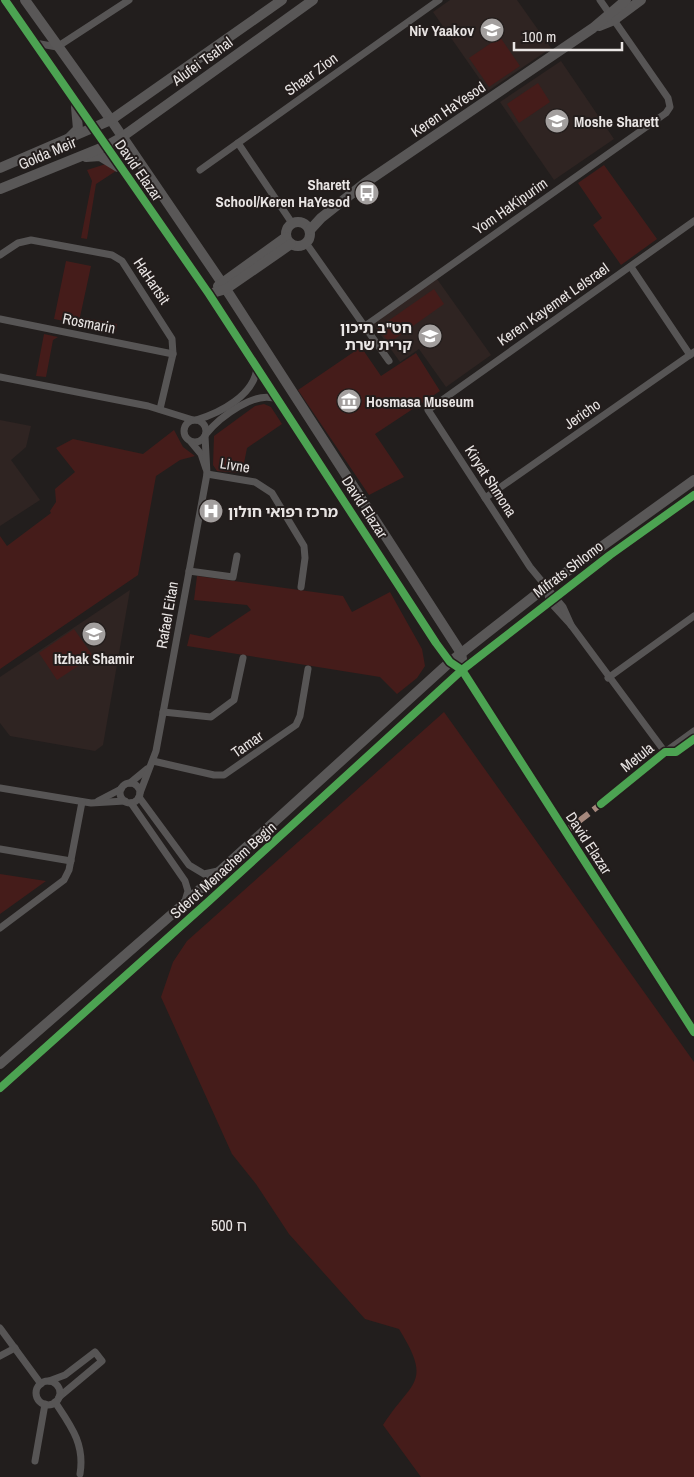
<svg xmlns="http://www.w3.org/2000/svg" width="694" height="1477" viewBox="0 0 694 1477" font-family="'Archivo Narrow','Noto Sans Hebrew',sans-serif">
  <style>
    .built { fill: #2f2422 }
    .green { fill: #451c1a }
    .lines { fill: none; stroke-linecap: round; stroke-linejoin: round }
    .street { stroke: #575555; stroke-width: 7 }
    .secondary { stroke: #595757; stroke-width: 10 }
    .quiet { stroke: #a5887d; stroke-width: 6; stroke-dasharray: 12 6; stroke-linecap: butt }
    .cycleway-casing { stroke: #231d1c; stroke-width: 11 }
    .cycleway { stroke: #4ca352; stroke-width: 8 }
    .labels { text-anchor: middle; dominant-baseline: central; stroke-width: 4; stroke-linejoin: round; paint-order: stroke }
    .poi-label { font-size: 15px; font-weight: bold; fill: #e9e5e4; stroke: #231d1c; text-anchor: end }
    .street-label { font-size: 15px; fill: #e9e5e4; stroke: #231d1c }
    .neighbourhood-label { font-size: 16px; fill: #e9e5e4; stroke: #231d1c }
  </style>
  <rect width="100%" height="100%" fill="#221e1d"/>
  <g class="built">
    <path d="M450,0H517L551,48L488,91L433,12Z"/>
    <path d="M561,61L614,139L554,180L500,102Z"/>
    <path d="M437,279L491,355L446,387L419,349L400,362L373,324Z"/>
    <path d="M0,420L31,426L26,447L11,460L40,500L0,526Z"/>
    <path d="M130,590L103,745L95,751L10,736L0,723V677Z"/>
  </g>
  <g class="green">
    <path d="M500,37L520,66L489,87L469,58Z"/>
    <path d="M538,83L550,102L519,123L507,104Z"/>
    <path d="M109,163L119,169L96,184L87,239L81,238L92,181L87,170Z"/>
    <path d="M604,165L657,239L621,265L593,225L602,218L578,183Z"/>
    <path d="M66,261L91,266L80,317L117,324L116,332L54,319Z"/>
    <path d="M434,289L444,304L389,343L378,328Z"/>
    <path d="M44,334L58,337L53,340L46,377L36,376Z"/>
    <path d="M361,347L381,376L416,353L440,391L375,434L404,477L369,495L298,390Z"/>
    <path d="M264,404L271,407L282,424L247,448L242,473L217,471L213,465L214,436L255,406Z"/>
    <path d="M174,430L183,447L195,456L180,460L156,476L138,575L0,669V536L7,546L51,513L50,511L56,502L55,489L75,472L56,448L73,439L143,454Z"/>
    <path d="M197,576L343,596L352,612L390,592L422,649L425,666L417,678L397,694L380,677L187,646L190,634L209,638L251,610L247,605L194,600Z"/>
    <path d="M74,629L93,656L57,680L39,653Z"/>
    <path d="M444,712L694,1062V1477H421L383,1425C412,1380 433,1384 399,1329L365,1319L289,1234L256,1184L232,1154L161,997L173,962L187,941Z"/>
    <path d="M0,874L46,881L0,914Z"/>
  </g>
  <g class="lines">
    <g class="street">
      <path d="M35,43L57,47L129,0"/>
      <path d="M238,143L292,223"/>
      <path d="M200,170L439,0"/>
      <path d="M306,243L389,361"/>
      <path d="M0,255L18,243L31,240L112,255L122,261L172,339L173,354L160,409"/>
      <path d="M631,267L690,355"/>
      <path d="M0,319L173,354"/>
      <path d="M365,326L666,113L670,107L668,98L600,0"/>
      <path d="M0,377L148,406L193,420"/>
      <circle cx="195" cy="431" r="11"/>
      <path d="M196,420C220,413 255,395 257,367"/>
      <path d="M206,434C219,418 257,388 278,400"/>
      <path d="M191,442L201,454L206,469"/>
      <path d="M207,474L255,482L272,493L304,546L305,558L301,587"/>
      <path d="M485,498L694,352"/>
      <path d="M189,571L233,577L237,556"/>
      <path d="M547,586L549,601L571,625L665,752L694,731"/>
      <path d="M571,625L563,607L530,567L428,410L694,221"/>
      <path d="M462,670L694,1032"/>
      <path d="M608,678L694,616"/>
      <path d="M163,712L211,717L234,700L243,658"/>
      <path d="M153,761L214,775H224L296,725L300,716L308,669"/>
      <path d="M130,783L147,769"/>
      <circle cx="130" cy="793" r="10"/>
      <path d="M0,788L91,803L125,801"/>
      <path d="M140,793L156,751L207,474L205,436"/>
      <path d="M139,797L189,865L204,874L218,871"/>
      <path d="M98,801L121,789"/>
      <path d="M131,803L185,881L188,891L185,901"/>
      <path d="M0,849L71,861"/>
      <path d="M0,928L64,880L69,870L82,802"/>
      <path d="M0,1328L41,1384"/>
      <path d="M0,1356L15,1348"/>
      <path d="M49,1381L65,1375L95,1352L102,1361L59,1397"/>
      <circle cx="48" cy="1393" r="12"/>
      <path d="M55,1402C71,1426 85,1444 80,1474"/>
      <path d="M35,1461L45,1404"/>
    </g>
    <g class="secondary">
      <path d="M5,0L209,294L436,643L450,662L455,665"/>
      <path d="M25,0L111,120L222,283L461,653L462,659"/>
      <path d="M599,26L614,20L641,0"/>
      <path d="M70,137L78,129L76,107"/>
      <path d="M86,157L100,156L118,167"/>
      <path d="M0,168L111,120L282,0"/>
      <path d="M0,189L106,146L122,137L313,0"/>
      <circle cx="298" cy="234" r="12"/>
      <path d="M310,230L321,218L365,183L593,28L626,0"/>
      <path d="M218,286L286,237"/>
      <path d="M209,294L226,289L291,244"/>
      <path d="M0,1064L186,902L450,662L547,586L694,480"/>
      <path d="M0,1088L209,901L462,670L610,555L694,495"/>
    </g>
    <path class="quiet" d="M565,832L601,804"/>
    <defs>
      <g id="cycleway">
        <path d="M5,0L209,294L436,643L450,662L462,670L694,1032"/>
        <path d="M601,804L665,752H676L694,739"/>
        <path d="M0,1088L209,901L462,670L610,555L694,495"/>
      </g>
    </defs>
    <use href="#cycleway" class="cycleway-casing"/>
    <use href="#cycleway" class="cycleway"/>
  </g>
  <defs>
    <symbol id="school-disc" viewBox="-11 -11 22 22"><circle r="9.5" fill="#a39f9e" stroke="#231d1c"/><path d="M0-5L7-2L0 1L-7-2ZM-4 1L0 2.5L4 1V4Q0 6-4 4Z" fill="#fff"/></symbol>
    <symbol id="bus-disc" viewBox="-11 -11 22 22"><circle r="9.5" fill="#a39f9e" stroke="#231d1c"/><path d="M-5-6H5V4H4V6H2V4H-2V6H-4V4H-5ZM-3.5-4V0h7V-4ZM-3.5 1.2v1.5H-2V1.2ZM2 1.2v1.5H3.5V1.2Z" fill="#fff"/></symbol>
    <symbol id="museum-disc" viewBox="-11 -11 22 22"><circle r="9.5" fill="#a39f9e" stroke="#231d1c"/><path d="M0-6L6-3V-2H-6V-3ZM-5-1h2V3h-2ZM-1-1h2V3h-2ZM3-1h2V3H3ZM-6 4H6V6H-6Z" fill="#fff"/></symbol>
    <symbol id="hospital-disc" viewBox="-11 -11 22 22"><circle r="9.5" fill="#a39f9e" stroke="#231d1c"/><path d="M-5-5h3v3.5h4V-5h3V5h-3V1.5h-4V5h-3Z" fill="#fff"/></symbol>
  </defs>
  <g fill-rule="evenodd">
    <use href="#school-disc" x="478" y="16" width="28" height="28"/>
    <use href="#school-disc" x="543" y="107" width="28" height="28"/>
    <use href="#bus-disc" x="353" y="179" width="28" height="28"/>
    <use href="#school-disc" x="416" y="322" width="28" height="28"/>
    <use href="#museum-disc" x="335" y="387" width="28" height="28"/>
    <use href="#hospital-disc" x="197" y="497" width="28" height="28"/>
    <use href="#school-disc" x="80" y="620" width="28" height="28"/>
  </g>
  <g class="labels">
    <g class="poi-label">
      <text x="474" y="30">Niv Yaakov</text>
      <text x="574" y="121" text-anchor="start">Moshe Sharett</text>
      <text x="350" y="184">Sharett<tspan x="350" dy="17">School/Keren HaYesod</tspan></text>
      <text x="412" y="327">חט"ב תיכון<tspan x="412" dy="17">קרית שרת</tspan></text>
      <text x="366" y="401" text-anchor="start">Hosmasa Museum</text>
      <text x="228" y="511" text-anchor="start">מרכז רפואי חולון</text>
      <text x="94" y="658" text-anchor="middle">Itzhak Shamir</text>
    </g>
    <g class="street-label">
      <text transform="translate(202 61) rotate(-36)">Alufei Tsahal</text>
      <text transform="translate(311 74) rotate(-36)">Shaar Zion</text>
      <text transform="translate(448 109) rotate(-34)">Keren HaYesod</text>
      <text transform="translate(47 153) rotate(-23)">Golda Meir</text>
      <text transform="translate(139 170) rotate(55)">David Elazar</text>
      <text transform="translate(510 206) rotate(-35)">Yom HaKipurim</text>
      <text transform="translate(152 281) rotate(56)">HaHartsit</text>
      <text transform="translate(553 304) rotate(-35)">Keren Kayemet LeIsrael</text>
      <text transform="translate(89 323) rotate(11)">Rosmarin</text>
      <text transform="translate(582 414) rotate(-35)">Jericho</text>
      <text transform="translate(235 465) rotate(9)">Livne</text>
      <text transform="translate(491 481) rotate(57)">Kiryat Shmona</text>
      <text transform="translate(365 507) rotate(57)">David Elazar</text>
      <text transform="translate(568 569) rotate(-37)">Mifrats Shlomo</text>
      <text transform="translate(167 615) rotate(-80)">Rafael Eitan</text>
      <text transform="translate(247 744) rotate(-35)">Tamar</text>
      <text transform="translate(637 757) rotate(-38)">Metula</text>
      <text transform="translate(589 843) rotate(57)">David Elazar</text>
      <text transform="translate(223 870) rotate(-42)">Sderot Menachem Begin</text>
    </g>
    <g class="neighbourhood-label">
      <text x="229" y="1225">ח 500</text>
    </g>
  </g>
  <path d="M514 42v8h108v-8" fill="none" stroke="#e9e5e4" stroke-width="2.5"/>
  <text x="522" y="42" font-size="15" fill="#e9e5e4" stroke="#231d1c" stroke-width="4" paint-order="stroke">100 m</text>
</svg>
